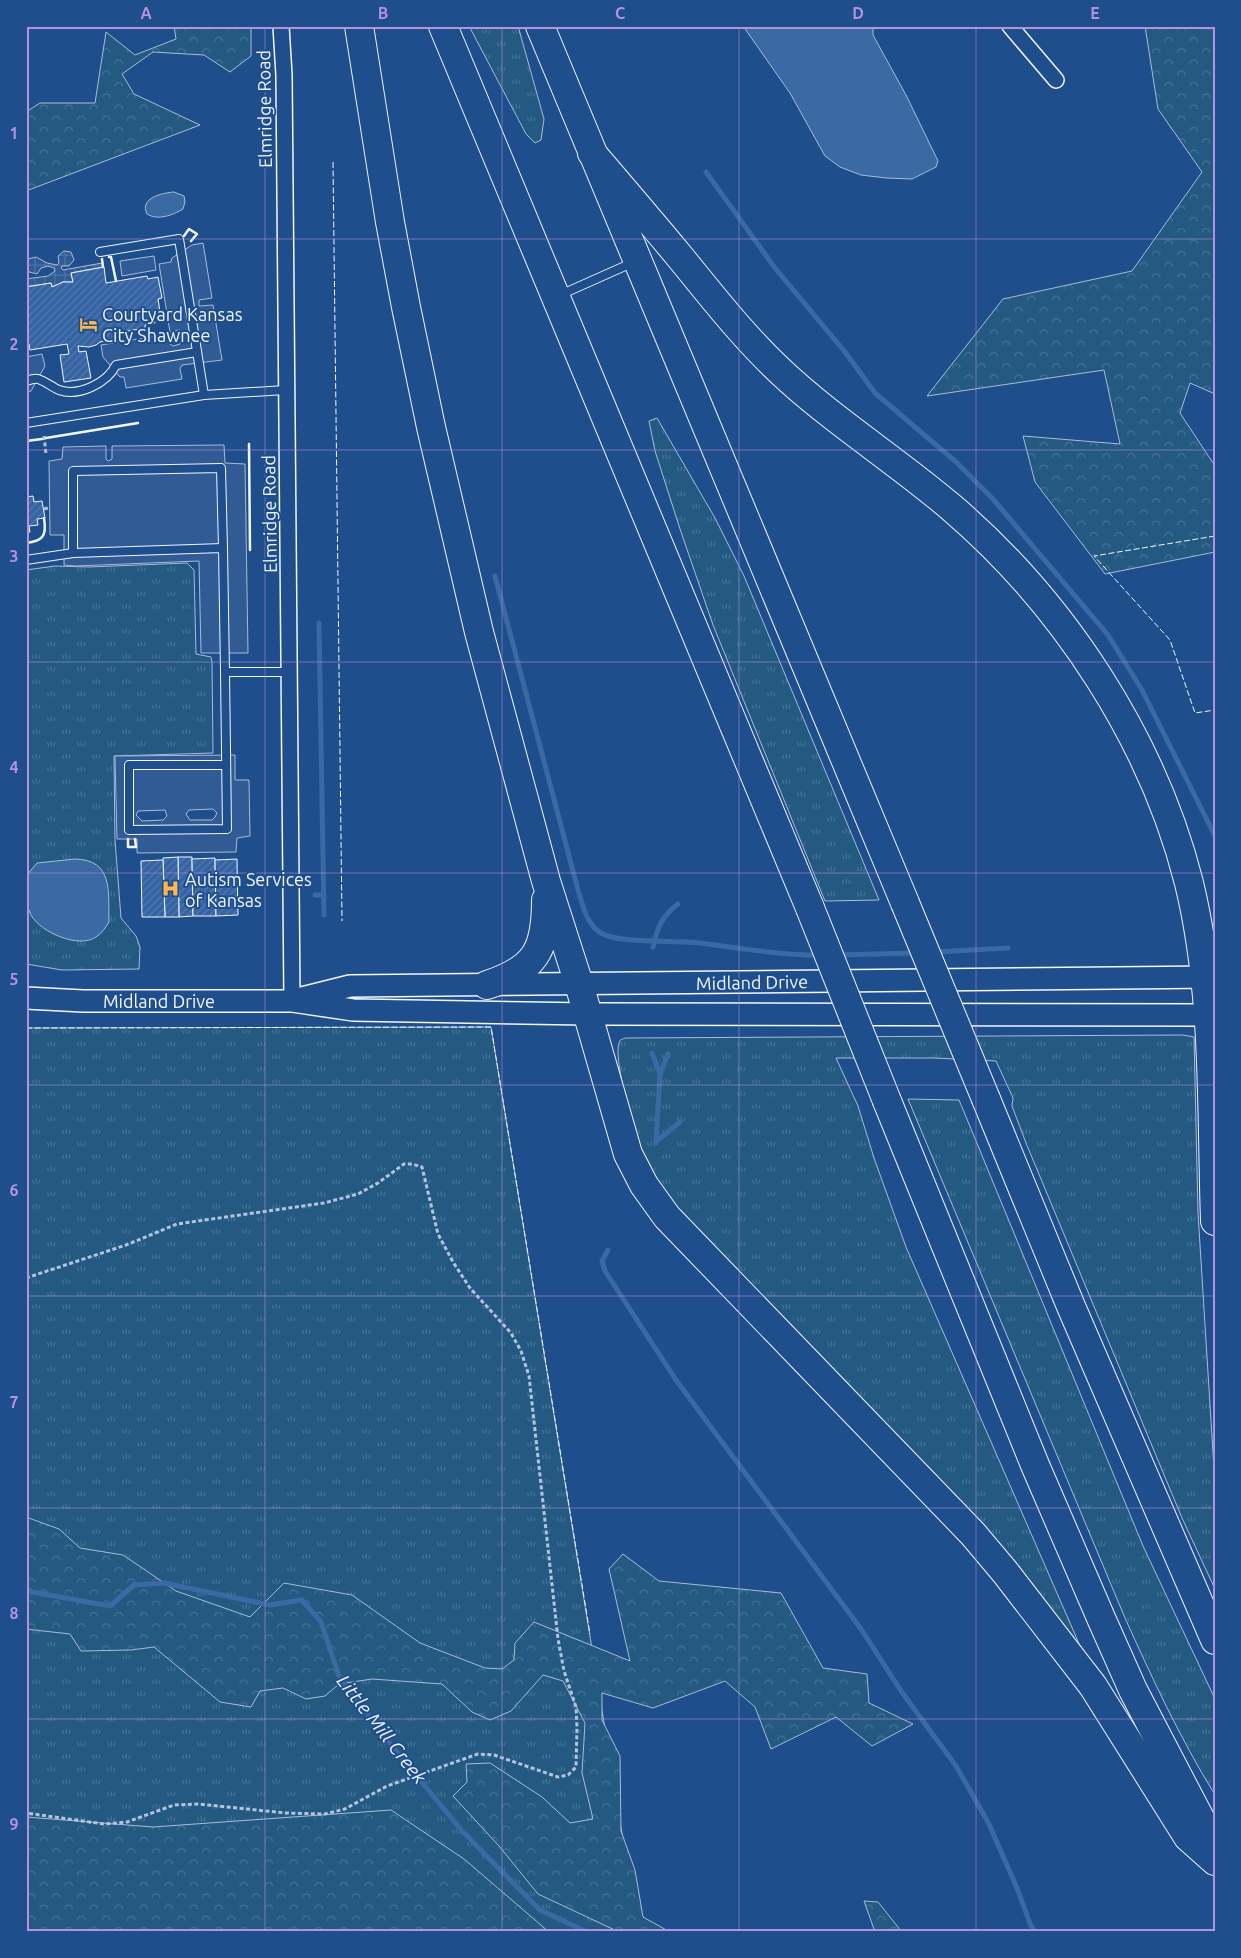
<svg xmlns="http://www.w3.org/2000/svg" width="1241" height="1958" viewBox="0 0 1241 1958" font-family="Ubuntu,sans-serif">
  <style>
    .grass { fill: url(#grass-tufts); stroke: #a8bbd7 }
    .forest { fill: url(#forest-crowns); stroke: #a8bbd7 }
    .parking { fill: #305b95; stroke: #a8bbd7; fill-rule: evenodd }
    .plaza { fill: url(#plaza-grid); stroke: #a8bbd7 }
    .water { fill: #3b69a3; stroke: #a8bbd7 }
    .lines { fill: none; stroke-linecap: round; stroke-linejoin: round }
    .stream { stroke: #3b69a3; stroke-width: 5 }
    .building { fill: url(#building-hatch); stroke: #f2f6ff }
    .service-casing { stroke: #f2f6ff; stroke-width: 10 }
    .minor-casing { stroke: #f2f6ff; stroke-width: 18 }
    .secondary-casing { stroke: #f2f6ff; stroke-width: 24 }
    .motorway-casing { stroke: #f2f6ff; stroke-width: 30 }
    .path { stroke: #b3c4dc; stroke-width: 3; stroke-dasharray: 4 2.5; stroke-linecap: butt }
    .service { stroke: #1f4e8c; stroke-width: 8 }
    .minor { stroke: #1f4e8c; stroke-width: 15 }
    .secondary { stroke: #1f4e8c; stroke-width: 21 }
    .motorway { stroke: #1f4e8c; stroke-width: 28 }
    .motorway-bridge-casing { stroke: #f2f6ff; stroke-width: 30; stroke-linecap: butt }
    .motorway-bridge { stroke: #1f4e8c; stroke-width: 28 }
    .fence { stroke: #f2f6ff; stroke-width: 1; stroke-dasharray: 6 2.5; stroke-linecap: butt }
    .wall { stroke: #f2f6ff; stroke-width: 2.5 }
    .grid { fill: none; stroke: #b691df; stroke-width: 1; stroke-opacity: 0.55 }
    .labels { text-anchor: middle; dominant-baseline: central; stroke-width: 4; stroke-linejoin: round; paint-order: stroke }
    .street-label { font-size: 18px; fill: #f2f6ff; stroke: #1f4e8c }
    .poi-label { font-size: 18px; fill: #f2f6ff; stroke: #1f4e8c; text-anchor: start }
    .water-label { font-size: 19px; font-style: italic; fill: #f2f6ff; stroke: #1f4e8c }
    .neatline { fill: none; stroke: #b691df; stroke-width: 2 }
    .grid-label { font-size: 16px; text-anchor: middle; font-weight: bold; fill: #b691df }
  </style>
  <defs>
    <pattern id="grass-tufts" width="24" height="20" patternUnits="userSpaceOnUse" patternTransform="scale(1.25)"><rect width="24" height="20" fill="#245a82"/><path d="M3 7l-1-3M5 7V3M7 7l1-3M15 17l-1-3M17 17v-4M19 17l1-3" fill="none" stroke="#447295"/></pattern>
    <pattern id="forest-crowns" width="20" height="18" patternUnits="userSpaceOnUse" patternTransform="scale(1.25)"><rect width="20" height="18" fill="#245a82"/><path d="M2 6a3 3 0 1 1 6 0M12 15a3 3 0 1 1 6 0" fill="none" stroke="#447295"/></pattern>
    <pattern id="plaza-grid" width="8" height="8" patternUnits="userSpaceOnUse" patternTransform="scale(1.25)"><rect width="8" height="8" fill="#305b95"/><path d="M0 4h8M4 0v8" fill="none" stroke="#4e73a5"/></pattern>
    <pattern id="building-hatch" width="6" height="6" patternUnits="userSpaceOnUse" patternTransform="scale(1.25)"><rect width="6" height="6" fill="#3563a3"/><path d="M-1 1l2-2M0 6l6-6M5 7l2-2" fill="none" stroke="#537ab1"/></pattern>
  </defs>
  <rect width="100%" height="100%" fill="#1f4e8c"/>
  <g class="grass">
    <path d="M469,26H518L544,119L541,140L535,143L526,134Z"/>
    <path d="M657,418L715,518L744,576L879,900L825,901L713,625L680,529L655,451L649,421Z"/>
    <path d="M187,563L194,570L196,654L211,657L212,662L213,753L114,756L115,840L121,918L136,936L140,947L139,969L62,970L26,964V570L55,566L89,567Z"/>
    <path d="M491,1027L638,1932H26V1028Z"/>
    <path d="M1183,1035L1194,1037L1198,1213L1215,1485V1589L1182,1518L1026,1143L1012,1106L1013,1098L996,1061L934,1058H836L858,1106L874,1158L906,1247L1084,1655L670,1200C661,1186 650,1172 643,1157C635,1141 613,1058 619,1043C620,1039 621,1040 625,1038Z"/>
    <path d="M908,1099L959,1100L969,1124L1143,1546L1215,1699V1795C1180,1738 1152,1678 1125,1618Z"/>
  </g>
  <g class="forest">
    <path d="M174,26H251V56L230,72L204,55L153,52L122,74L134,94L200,125L26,191V112L40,103H95L106,32L135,55L176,39Z"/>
    <path d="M1145,26H1215V394L1190,383L1180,413L1215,466V552L1105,574L1035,482L1023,436L1120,444L1104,370L927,396L1003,299L1132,271L1202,172L1158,109Z"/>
    <path d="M26,1517L59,1529L80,1548L123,1555L176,1591L250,1617L284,1583L352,1595L420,1643L485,1668L502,1669L514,1660L515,1643L534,1622L630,1661L609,1569L623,1554L659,1581L781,1593L823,1668L867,1674L869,1703L913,1724L872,1746L836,1717L771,1749L755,1707L725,1681L653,1708L602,1693V1720L620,1756L621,1831L635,1870L643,1917L670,1932H619L538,1894L499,1846L453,1796L467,1782L466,1764L490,1763L542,1797L570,1823L593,1819L582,1773L585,1723L563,1681L543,1675L511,1711L490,1720L472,1712L442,1684L372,1679L339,1684L325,1696L306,1699L283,1688L260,1691L251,1707L220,1702L154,1647L131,1650L81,1651L70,1634L26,1629Z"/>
    <path d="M391,1810L464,1859L549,1932H26V1817L153,1827Z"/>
    <path d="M864,1901L878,1902L902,1932H875Z"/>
  </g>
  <g class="parking">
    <path d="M203,243L212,298L199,300V306L213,305L222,360L182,365L180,369L182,379L126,388L124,377H120L103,357L101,345L168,334L170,344L173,346L180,344L184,337L182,332L179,330L170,332L159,264L171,262L172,258L192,245Z"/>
    <path d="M154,256L156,270L122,276L120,261Z"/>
    <path d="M42,354L45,366L31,391L26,393V357Z"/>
    <path d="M224,445L225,463L245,464L248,653H201L199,561L75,566L64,565V535H50L49,461L62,459L63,447L106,446V459L108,461L112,459V446Z"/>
    <path d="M235,755V780H249L250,836L237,838L236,852L137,853V839H117L115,756ZM213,809L217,813L215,817L212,820H190L186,814L189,810ZM165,810L167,816L163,820L142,821L136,815L138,811Z"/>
  </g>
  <path class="plaza" d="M64,251L71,252L74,260L69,266H62L61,268L63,270L102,263L103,267L71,273L73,282H63L52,287L51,283L26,287V279L48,276L55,271L54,268L48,266L41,268L37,274L26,271V261L28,259L36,257L47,263L57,265L59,263L58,256Z"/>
  <g class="water">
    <path d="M743,26H873V35L907,97L938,161L936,167L912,179L886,178L861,175L840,167L825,156L790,93Z"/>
    <path d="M174,192L184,196L185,202L183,209C173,215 158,221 147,214C139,198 162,193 174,192Z"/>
    <path d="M75,859C114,860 108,892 109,922C106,927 102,933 96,937C79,949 40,932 31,915C25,903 26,889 26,876L37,863Z"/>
  </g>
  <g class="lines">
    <g class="stream">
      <path d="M706,172L775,268L845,352L875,393L955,461L993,499L1108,635L1142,690L1215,836"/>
      <path d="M495,576L578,890C583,905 586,924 601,933C620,944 676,940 700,943C740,948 779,955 819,955"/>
      <path d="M319,623L324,915"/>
      <path d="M315,895H324"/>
      <path d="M653,947C657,928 662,916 678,904"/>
      <path d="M935,952L1008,948"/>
      <path d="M837,955L916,953"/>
      <path d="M652,1053L660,1074L656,1143"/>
      <path d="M660,1074L668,1054"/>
      <path d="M658,1140L680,1122"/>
      <path d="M608,1250L602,1261L605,1271L676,1380L861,1629L901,1691L956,1766L988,1822L1017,1888L1031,1926L1035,1932"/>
      <path d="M26,1588L32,1592L110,1606L134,1585L164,1583L270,1605L302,1600L321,1622L339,1676L384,1736L462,1831L540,1910L587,1932"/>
    </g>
  </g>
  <g class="building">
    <path d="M104,267L106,283L147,276L148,279L158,277L162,298L158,299L161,318L154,319L155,323L145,325V328L122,332V330L113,331L115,339L100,342L96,345L89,347L78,346L79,352L86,351L91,378L64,382L60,355L69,354L67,344L30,350L29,344L26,345V287L51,283L52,287L63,282H73L71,273Z"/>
    <path d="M33,496L34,502L42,501L45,518L37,519L38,525L29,526L30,532L26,533L28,541H26V497Z"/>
    <path d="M178,857H192L193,916L179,917Z"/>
    <path d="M178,857L179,917H165L163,858Z"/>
    <path d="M215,858L216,916H193L192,859Z"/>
    <path d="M237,859L238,915L216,916L215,860Z"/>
    <path d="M163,860L165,917H142L141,861Z"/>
  </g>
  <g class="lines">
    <defs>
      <g id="service">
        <path d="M100,252L179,239L204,395"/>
        <path d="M560,295L634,262"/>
        <path d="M26,381C29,380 35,378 38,379C45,381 52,387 59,390C79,397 107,383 116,365L197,352"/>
        <path d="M26,423L204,395L285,390"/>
        <path d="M73,553V471L221,468L223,548"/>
        <path d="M26,560L73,553L223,548L225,672H290"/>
        <path d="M225,672L227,829L129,830V765H226"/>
      </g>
      <g id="minor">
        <path d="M281,26L284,75L292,1001"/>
        <path d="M1010,26L1056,80"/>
      </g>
      <g id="secondary">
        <path d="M26,998L83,1001H292L353,1010L588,1014L1215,1015"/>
        <path d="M302,998L350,986L1215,977"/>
      </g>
      <g id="motorway">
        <path d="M359,26L390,222L406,307L431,427L479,632L546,881L579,984L628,1154L644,1185L667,1217L973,1534L1005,1572L1093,1686L1188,1837L1215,1861"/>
        <path d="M443,26L810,908"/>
        <path d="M540,26L905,903"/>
        <path d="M592,153C621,187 651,222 680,257C712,296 742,335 779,370C833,421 896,460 952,508C1064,604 1153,740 1189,883C1216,994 1211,1108 1215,1221"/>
        <path d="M487,985C536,969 546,950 546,900"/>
        <path d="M986,1099L1070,1304L1215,1640"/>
        <path d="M887,1101L1035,1465L1101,1618L1133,1690L1215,1847"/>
      </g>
    </defs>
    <use href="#service" class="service-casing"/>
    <use href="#minor" class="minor-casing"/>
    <use href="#secondary" class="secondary-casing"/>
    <use href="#motorway" class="motorway-casing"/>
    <g class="path">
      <path d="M44,436L46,454"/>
      <path d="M44,509L48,508"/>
      <path d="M26,1278L126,1245L177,1224L324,1203L358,1194L378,1183L404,1164H412L422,1167L438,1234L453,1262L470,1288L511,1333L521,1351L529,1376L558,1639L564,1671L576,1707L577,1727L576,1767L568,1775L558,1777L494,1755L478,1754L387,1786L345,1809L325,1814L286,1813L198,1804L174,1805L127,1822L104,1824L26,1813"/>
    </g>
    <use href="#service" class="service"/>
    <use href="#minor" class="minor"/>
    <use href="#secondary" class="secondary"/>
    <use href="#motorway" class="motorway"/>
    <defs>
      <g id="motorway-bridge">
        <path d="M905,903L986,1099"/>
        <path d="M810,908L887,1101"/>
      </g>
    </defs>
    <use href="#motorway-bridge" class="motorway-bridge-casing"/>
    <use href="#motorway-bridge" class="motorway-bridge"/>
    <g class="fence">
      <path d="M333,162L342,921"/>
      <path d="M1215,536L1094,556L1170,640L1195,713L1215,710"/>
      <path d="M26,1028L491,1027L590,1634"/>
    </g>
    <g class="wall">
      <path d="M184,236L189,229L197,234L191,241"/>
      <path d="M109,257H111L116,281"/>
      <path d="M102,259L103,267"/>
      <path d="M46,438L138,423"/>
      <path d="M26,441L42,439"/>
      <path d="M249,444L250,550"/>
      <path d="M26,543C43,541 47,536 44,518"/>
      <path d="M128,839V847H136L135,839"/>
    </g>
  </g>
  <path class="grid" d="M265,26V1932M502,26V1932M739,26V1932M976,26V1932M26,239H1215M26,450H1215M26,662H1215M26,873H1215M26,1085H1215M26,1296H1215M26,1508H1215M26,1719H1215"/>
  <defs>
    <symbol id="hotel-bare" viewBox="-9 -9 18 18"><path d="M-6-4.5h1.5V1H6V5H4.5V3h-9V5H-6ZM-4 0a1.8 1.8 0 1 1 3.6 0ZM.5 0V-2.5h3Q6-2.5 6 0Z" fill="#ffb74d" stroke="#1f4e8c" stroke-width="2.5" paint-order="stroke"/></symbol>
    <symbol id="hospital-bare" viewBox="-9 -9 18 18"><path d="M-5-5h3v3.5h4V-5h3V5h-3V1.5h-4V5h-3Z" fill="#ffb74d" stroke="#1f4e8c" stroke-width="2.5" paint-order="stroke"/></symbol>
  </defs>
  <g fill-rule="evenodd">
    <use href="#hotel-bare" x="76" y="312" width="25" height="25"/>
    <use href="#hospital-bare" x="158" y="876" width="25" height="25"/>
  </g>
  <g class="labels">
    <g class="street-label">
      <text transform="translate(264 109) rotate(-91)">Elmridge Road</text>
      <text transform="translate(269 514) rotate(-91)">Elmridge Road</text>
      <text transform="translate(752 982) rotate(-1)">Midland Drive</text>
      <text x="159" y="1001">Midland Drive</text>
    </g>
    <g class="poi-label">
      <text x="102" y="314">Courtyard Kansas<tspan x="102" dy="21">City Shawnee</tspan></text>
      <text x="185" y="879">Autism Services<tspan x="185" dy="21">of Kansas</tspan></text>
    </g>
    <g class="water-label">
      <text transform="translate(382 1729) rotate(52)">Little Mill Creek</text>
    </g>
  </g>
  <rect width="1241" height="1958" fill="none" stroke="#1f4e8c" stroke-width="55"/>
  <rect x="28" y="28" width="1186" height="1902" class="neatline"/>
  <g class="grid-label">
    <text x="146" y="19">A</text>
    <text x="383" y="19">B</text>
    <text x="620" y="19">C</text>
    <text x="858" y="19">D</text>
    <text x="1095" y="19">E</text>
    <text x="14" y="139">1</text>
    <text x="14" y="350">2</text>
    <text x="14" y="562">3</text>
    <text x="14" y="773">4</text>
    <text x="14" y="985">5</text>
    <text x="14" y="1196">6</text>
    <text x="14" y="1408">7</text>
    <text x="14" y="1619">8</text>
    <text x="14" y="1830">9</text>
  </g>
</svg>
